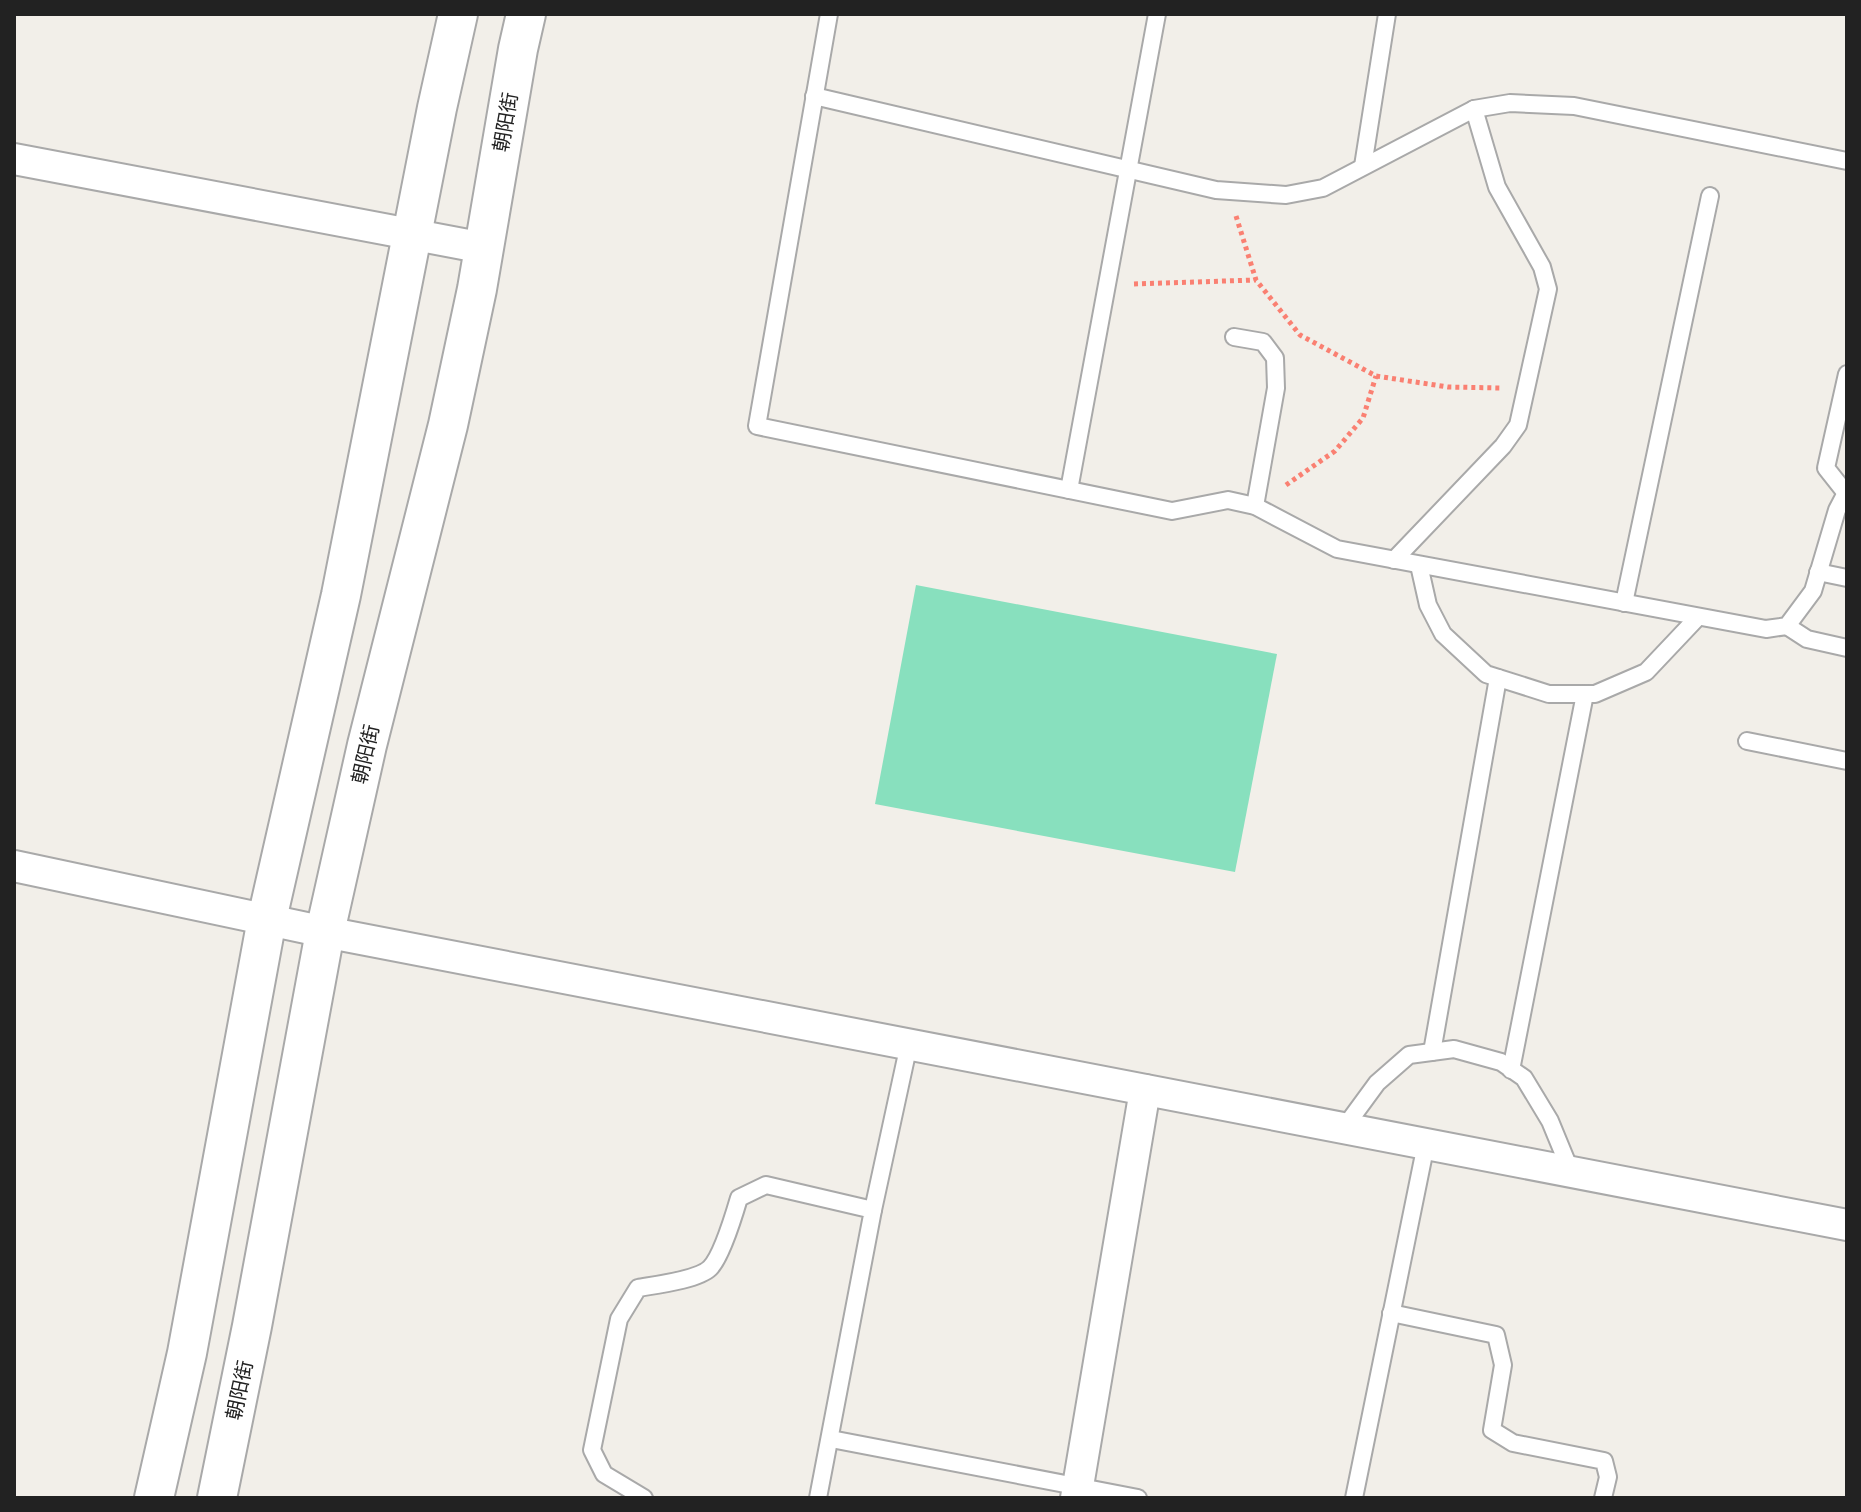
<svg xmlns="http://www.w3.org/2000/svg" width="1861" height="1512" viewBox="0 0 1861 1512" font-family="'Noto Sans','Noto Sans SC',sans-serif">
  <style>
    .pitch { fill: #88e0be }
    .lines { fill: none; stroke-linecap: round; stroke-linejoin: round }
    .service-casing { stroke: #a9a9a9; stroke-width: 20 }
    .minor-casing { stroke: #a9a9a9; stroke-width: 34 }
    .tertiary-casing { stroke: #a9a9a9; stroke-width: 42 }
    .path { stroke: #fa8072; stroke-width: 5; stroke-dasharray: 4 4; stroke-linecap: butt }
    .service { stroke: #fff; stroke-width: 16 }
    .minor { stroke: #fff; stroke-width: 30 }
    .tertiary { stroke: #fff; stroke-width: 38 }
    .labels { text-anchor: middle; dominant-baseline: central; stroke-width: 8; stroke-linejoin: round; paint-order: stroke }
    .street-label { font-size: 20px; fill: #222; stroke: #fff }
  </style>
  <rect width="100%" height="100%" fill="#f2efe9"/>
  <path class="pitch" d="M916,585L1277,654L1235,872L875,804Z"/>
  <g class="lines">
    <defs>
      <g id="service">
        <path d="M829,14L757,426L1172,511L1228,500L1255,506L1337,549L1766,629L1787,626L1813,591L1837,510L1847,491"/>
        <path d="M814,96L1216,190L1286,195L1323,188L1474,109L1510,103L1574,106L1847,161"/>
        <path d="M1363,166L1387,14"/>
        <path d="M1234,337L1263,342L1275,358L1276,388L1255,506"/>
        <path d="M1069,490L1157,14"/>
        <path d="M1845,492L1826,468L1847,374"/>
        <path d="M1394,560L1503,446L1518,425L1548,289L1542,267L1497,187L1474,109"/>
        <path d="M1419,565L1428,605L1443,634L1486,674L1549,694H1595L1646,672L1698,617"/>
        <path d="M1818,572L1847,578"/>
        <path d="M1624,603L1710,196"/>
        <path d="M1787,626L1807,639L1847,648"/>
        <path d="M1747,741L1847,761"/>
        <path d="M1432,1052L1498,678"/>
        <path d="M1511,1070L1585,694"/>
        <path d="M1344,1128L1377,1083L1409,1055L1454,1049L1501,1062L1524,1078L1550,1121L1571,1172"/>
        <path d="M873,1210L909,1044"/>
        <path d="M1391,1313L1496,1335L1503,1365L1492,1430L1513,1443L1604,1461L1608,1477L1603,1498"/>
        <path d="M831,1439L1138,1498"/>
        <path d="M644,1498L604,1474L592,1450L619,1319L638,1288C655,1285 698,1280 710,1268C722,1256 734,1215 739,1198L766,1185L873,1210L818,1498"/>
        <path d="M1354,1498L1426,1144"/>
      </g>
      <g id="minor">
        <path d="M14,159L484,248"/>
        <path d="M14,866L325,932L1847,1225"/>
        <path d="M1076,1498L1145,1090"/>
      </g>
      <g id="tertiary">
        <path d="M154,1498L187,1353L267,919L341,595L437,108L458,14"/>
        <path d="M217,1498L252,1326L325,932L367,745L448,425L477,289L518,49L526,14"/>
      </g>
    </defs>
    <use href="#service" class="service-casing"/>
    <use href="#minor" class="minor-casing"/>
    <use href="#tertiary" class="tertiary-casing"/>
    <g class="path">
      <path d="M1236,216L1256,280L1300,335L1376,376L1448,387L1501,388"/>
      <path d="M1134,284L1256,280"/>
      <path d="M1286,485L1335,451L1363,418L1376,376"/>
    </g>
    <use href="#service" class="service"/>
    <use href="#minor" class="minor"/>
    <use href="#tertiary" class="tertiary"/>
  </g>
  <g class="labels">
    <g class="street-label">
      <text transform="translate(505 122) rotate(-80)">朝阳街</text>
      <text transform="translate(365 754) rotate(-77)">朝阳街</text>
      <text transform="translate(239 1390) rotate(-78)">朝阳街</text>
    </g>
  </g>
  <rect width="1861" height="1512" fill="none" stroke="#222222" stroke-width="32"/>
</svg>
